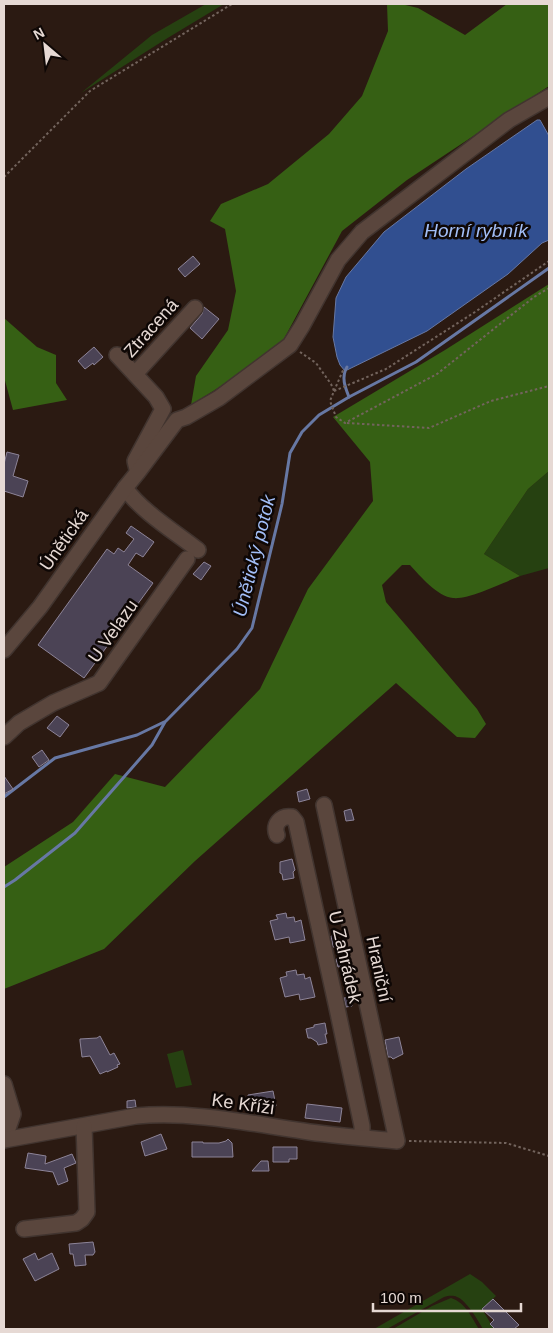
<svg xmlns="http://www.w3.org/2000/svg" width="553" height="1333" viewBox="0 0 553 1333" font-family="Helvetica,sans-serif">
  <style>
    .green { fill: #264111 }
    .forest { fill: #366014 }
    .water { fill: #314f90; stroke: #6778a4 }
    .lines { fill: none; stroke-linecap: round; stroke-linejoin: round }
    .stream { stroke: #6778a4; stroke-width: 3 }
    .building { fill: #4b4355; stroke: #8d8498 }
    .minor-casing { stroke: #41342f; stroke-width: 18 }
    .path { stroke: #73645d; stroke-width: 2; stroke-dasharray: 2.5 2.5; stroke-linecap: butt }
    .minor { stroke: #5a463d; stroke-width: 15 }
    .labels { text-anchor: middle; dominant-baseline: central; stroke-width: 5; stroke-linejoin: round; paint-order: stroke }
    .street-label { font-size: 18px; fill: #e6d9d4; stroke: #0e0705 }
    .water-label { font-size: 19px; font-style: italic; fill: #a2bef7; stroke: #0e0705 }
  </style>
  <rect width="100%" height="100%" fill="#2b1a12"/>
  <g class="green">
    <path d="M206,4H224L166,39L81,93L152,35Z"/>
    <path d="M549,471V568L520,576L484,554L528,489Z"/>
    <path d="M183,1050L192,1085L176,1088L167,1054Z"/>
    <path d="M470,1274L482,1282L496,1296L482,1309L494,1329H483C478,1320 466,1300 457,1297C453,1295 448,1296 444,1297L387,1329H374Z"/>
    <path d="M451,1298C465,1302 472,1318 479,1329H393L432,1306Z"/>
  </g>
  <g class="forest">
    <path d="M387,4H401L418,8L465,35L507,4H549V86L407,180L342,231L278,350L191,405L196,376L228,330L236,291L225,229L210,221L221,204L268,184L329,134L362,96L388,31Z"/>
    <path d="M549,284V471L528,489L484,554L520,576C505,582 468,600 453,598C438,597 420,576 410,565H402L382,585L386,602L477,709L486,724L475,738L457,737L396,683L195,861L104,949L4,989V867L73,822L115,774L165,787L260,689L308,589L373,501L370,462L333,417L445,350Z"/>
    <path d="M4,318L37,347L56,355V383L67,400L13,410L4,377Z"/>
  </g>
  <path class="water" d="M537,120H540L549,136V240L542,243L508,274L427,331L345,371L340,365L337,357L333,337L336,298L346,277L384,232L466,169Z"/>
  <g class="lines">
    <g class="stream">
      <path d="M347,367C341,377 345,387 349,397"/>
      <path d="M4,797L55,758L137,735L164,722"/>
      <path d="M4,887L15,880L75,833L152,745L165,722L237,649L252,628L282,504L290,453L302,432L319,415L349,397L416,362L549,268"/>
    </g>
  </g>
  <g class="building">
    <path d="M193,256L200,264L185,277L178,269Z"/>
    <path d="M204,307L219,319L202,339L190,328L202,314Z"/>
    <path d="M94,347L103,357L94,365L93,363L85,369L78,361Z"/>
    <path d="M7,452L19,455L13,476L28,481L23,497L4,491V464Z"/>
    <path d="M131,526L154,542L143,557L136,553L128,565L153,583L84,678L38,645L107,549L114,554L118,548L124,552L134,539L126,533Z"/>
    <path d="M204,562L211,566L201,580L193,574Z"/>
    <path d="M57,716L69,725L60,737L47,728Z"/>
    <path d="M42,750L49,760L39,767L32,757Z"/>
    <path d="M4,776L13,789L4,794Z"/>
    <path d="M307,789L310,799L299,802L297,792Z"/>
    <path d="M351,809L354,820L346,821L344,811Z"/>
    <path d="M292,859L295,870L293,872L294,878L283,880L282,874L280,873V862Z"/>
    <path d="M286,913L287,918L294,917L295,922L301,920L305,940L290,943L289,937L275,940L270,921L278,919L276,915Z"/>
    <path d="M336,935L339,946L333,947L331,936Z"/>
    <path d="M343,958L344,966L338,967L336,959Z"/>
    <path d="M296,970L297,975L304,974L305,979L310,977L315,997L300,1000L299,994L285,997L280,978L287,976L286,972Z"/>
    <path d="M350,997L352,1006L346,1007L344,998Z"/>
    <path d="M325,1023L327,1034H325L327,1043L318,1045L317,1042L311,1038H308L306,1029L314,1027V1025Z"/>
    <path d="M100,1036L110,1055L114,1053L120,1064L117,1065L118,1067L107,1072V1071L100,1074L90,1056L82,1057L80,1041V1039L97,1038Z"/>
    <path d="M399,1037L403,1054L393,1059L391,1057H388L385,1040Z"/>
    <path d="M273,1091L276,1106L250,1110L248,1095Z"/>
    <path d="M135,1100L136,1107L127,1108V1101Z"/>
    <path d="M307,1104L342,1108L340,1122L305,1118Z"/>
    <path d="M161,1134L167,1149L145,1156L141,1142Z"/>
    <path d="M228,1139L232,1143L233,1157H192V1142H203V1143H219L226,1141Z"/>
    <path d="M273,1147H297V1159H289V1162H273Z"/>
    <path d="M28,1153L46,1156L45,1164L72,1154L76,1163L64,1168L68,1181L58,1185L53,1172L25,1168Z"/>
    <path d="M261,1161H268L269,1171H252Z"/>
    <path d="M93,1242L95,1252L93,1255H85L86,1265L75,1266L73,1254H70L69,1244Z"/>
    <path d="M35,1253L38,1260L52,1253L59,1269L35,1281L23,1259Z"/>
    <path d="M493,1299L519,1325L514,1329H495L490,1324L494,1320L482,1309Z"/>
  </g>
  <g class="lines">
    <defs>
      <g id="minor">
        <path d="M117,355L156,397L163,409L135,461L137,469"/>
        <path d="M135,374L195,308"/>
        <path d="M125,488C141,511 175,532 198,550"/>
        <path d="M4,650L40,607L125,488L138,472L177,420L186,417L219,398L290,345L302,326L338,260L362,232L509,120L549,97"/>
        <path d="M4,737L19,723L53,703L99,683L187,559"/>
        <path d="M277,835C273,825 280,815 292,817L296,822L337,1008L362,1126V1137"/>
        <path d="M4,1084L13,1114L4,1140"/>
        <path d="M4,1140L136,1116C192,1111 248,1123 303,1131C334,1136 366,1138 397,1141L324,805"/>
        <path d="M24,1229L76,1223L82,1219L87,1212L84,1126"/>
      </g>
    </defs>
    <use href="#minor" class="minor-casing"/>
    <g class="path">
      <path d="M4,177L90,91L232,4"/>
      <path d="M300,352L316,363L331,384L334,391L330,401L336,417L345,423L437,374L534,297L549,288"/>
      <path d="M334,391L386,369L475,312L549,261"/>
      <path d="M334,391L344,368"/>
      <path d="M347,423L429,428L491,401L549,386"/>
      <path d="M409,1141L506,1143L549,1156"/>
    </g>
    <use href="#minor" class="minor"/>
  </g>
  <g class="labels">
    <g class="street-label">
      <text transform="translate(151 328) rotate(-48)">Ztracená</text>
      <text transform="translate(64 540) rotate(-55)">Únětická</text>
      <text transform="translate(113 631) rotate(-55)">U Velazu</text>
      <text transform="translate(345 957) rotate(77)">U Zahrádek</text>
      <text transform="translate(379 969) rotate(78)">Hraniční</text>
      <text transform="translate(243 1104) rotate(8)">Ke Kříži</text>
    </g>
    <g class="water-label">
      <text x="476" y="230">Horní rybník</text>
      <text transform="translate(254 556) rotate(-76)">Únětický potok</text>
    </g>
  </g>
  <rect width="553" height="1333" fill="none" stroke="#e6d9d4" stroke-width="10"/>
  <g transform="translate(45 45) rotate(332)" stroke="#0e0705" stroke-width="4" paint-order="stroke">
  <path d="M0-4L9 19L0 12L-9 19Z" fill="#e6d9d4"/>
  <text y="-8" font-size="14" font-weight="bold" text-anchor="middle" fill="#e6d9d4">N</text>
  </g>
  <path d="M373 1303v8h148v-8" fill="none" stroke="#e6d9d4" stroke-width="2.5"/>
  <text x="380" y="1303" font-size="15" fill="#e6d9d4" stroke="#0e0705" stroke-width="4" paint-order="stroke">100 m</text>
</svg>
